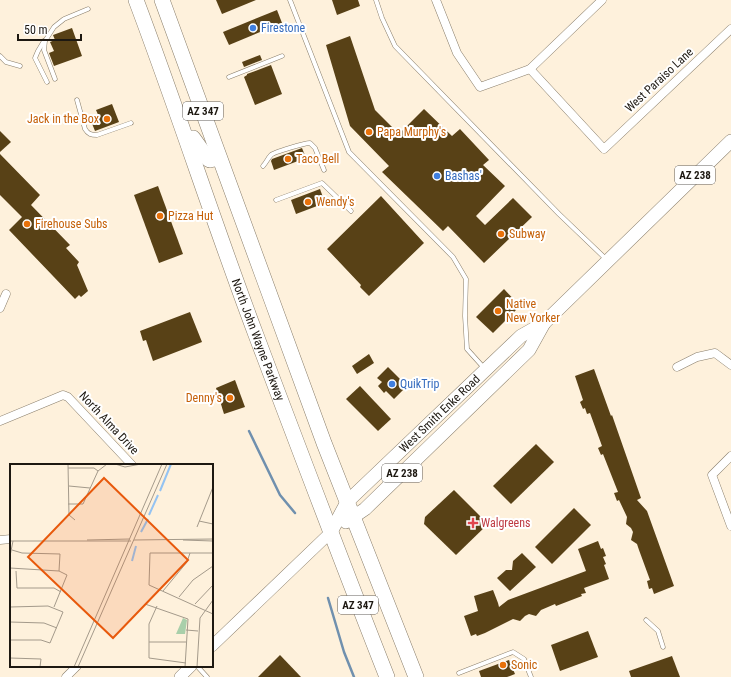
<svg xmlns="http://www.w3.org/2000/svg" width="731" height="677" viewBox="0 0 731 677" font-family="'Roboto Condensed',sans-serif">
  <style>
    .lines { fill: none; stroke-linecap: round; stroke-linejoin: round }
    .stream { stroke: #7090ae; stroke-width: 2.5 }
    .building { fill: #584116 }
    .lane-casing { stroke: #897e6b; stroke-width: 5 }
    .street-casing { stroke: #897e6b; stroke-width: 9 }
    .secondary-casing { stroke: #897e6b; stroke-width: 12 }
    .primary-casing { stroke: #897e6b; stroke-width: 14 }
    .highway-casing { stroke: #897e6b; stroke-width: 16 }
    .lane { stroke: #fff; stroke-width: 4 }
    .street { stroke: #fff; stroke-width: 8 }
    .secondary { stroke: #fff; stroke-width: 11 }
    .primary { stroke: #fff; stroke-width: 13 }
    .highway { stroke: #fff; stroke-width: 15 }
    .shop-dot { fill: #3f7fe0; stroke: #fff; stroke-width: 1.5 }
    .food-dot { fill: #e8710a; stroke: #fff; stroke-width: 1.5 }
    .health-dot { fill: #e0444e; stroke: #fff; stroke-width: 1.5 }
    .labels { text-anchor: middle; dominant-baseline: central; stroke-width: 4; stroke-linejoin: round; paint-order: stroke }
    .shield { fill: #fff; stroke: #615d58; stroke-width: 1 }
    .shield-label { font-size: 11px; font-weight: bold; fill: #1d1811 }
    .shop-label { font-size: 12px; fill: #366cbe; stroke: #fff; text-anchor: start }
    .street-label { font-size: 12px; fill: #1d1811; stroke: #fff }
    .food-label { font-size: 12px; fill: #c56008; stroke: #fff; text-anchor: start }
    .health-label { font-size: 12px; fill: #be3a42; stroke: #fff; text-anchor: start }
    .inset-river { fill: none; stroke: #94c3f2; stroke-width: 2 }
    .inset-road { fill: none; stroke: #a49a8b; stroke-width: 1 }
    .view { fill: #e8590c; fill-opacity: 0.15; stroke: #e8590c; stroke-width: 2 }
    .inset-edge { fill: none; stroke: #1d1811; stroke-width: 2 }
  </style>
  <rect width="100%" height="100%" fill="#fef1dc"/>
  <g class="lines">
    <g class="stream">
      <path d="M249,431L280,495L295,513"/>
      <path d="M328,598L344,652L354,677"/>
    </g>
  </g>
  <g class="building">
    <path d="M216,0H256L222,14Z"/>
    <path d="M332,0H358L360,6L337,15Z"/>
    <path d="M277,10L282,23L229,45L223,32Z"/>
    <path d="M72,28L82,56L54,66L49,53L54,51L50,42L55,40L53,35Z"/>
    <path d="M350,36L375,110L399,134L424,109L452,136L460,129L489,160L483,165L505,186L476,216L485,225L513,198L532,217L484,263L448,226L443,231L382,172L389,166L350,126L326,45Z"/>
    <path d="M260,55L262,60L244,67L242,62Z"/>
    <path d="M271,65L282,94L255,105L244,77L247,75V74Z"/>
    <path d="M112,104L119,122L95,131L91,121L99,117L96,110Z"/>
    <path d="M0,131L11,142L0,152Z"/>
    <path d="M302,148L306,158L274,170L271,161L272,159Z"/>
    <path d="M0,154L40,195L31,205L70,245L66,248L79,262L77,265L88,291L81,297L79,295L75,299L9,230L22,217L0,195Z"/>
    <path d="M158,186L183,254L159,263L134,195Z"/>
    <path d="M320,189L325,203L296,214L291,200Z"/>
    <path d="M381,196L424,243L369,296L360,287L361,285L327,249Z"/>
    <path d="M504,289L520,306L493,333L476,317Z"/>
    <path d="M190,312L202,342L153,361L146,340L143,341L140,331Z"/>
    <path d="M369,354L374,363L357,374L352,366Z"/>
    <path d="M388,367L407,386L394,399L386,391L384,393L378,386L382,382L377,378Z"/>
    <path d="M594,369L611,416L612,415L641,498L637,500L647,511L674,586L654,594L652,588L649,589L647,581L650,580L639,550L637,544L631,540L633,532L631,528L626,524L627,517L619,500L617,501L614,493L618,492L603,454L601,455L598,448L602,446L590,413L587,414L585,408L583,409L580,402L583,400L575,376Z"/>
    <path d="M235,380L245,407L224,414L216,388Z"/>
    <path d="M360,386L391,419L378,431L346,399Z"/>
    <path d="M536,444L554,462L511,504L493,486Z"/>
    <path d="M454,490L488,524L456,555L424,524L425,517Z"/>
    <path d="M574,508L591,525L552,564L535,547Z"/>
    <path d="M598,541L601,549L603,548L606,556L603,557L606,564L604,565L609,579L584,588L586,593L581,594L582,596L556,606L555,604L541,610L536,616L529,614L525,616L520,621L513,619L485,633L477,636L476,634L471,636L464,616L478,611L474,596L493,590L498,603L497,604L498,603L499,607L508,600L586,571L578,549Z"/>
    <path d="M522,553L536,567L510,591L497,578L506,570H512L513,561Z"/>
    <path d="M588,631L598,657L560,671L551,645Z"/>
    <path d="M280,655L301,677H258Z"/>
    <path d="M672,656L680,677H631L629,671Z"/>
    <path d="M509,660L515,674L507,677H481L479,671Z"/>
  </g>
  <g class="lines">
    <defs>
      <g id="lane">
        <path d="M290,0L349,152L453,257L466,279L465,316L467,349L485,369"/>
        <path d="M376,0L382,18L395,46L559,214L606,259"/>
        <path d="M44,41L38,51L35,58L47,82"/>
        <path d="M0,56L6,62L20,66"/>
        <path d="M229,77L282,56"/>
        <path d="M55,79L44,50L45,41L54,27L64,19L88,9"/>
        <path d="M77,100L85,129C88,134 91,135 97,135L131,123"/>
        <path d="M263,166C266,163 268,158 271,155C274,152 305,143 310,143L315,148L324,170"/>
        <path d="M276,200L322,183L351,211"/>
        <path d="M646,620L658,631L663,647"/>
        <path d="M197,666L207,677"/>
        <path d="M459,673L513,652L524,659L531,677"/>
      </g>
      <g id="street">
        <path d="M436,0L457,53L480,87L530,69L602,0"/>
        <path d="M530,69L604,149L731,29"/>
        <path d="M0,308L6,294"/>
        <path d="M677,367L697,357L715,353L731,365"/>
        <path d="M0,421L63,395L68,397L132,465"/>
        <path d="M731,456L712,475L731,526"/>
        <path d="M0,540L11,539"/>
        <path d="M66,677L77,666"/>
      </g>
      <g id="secondary">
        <path d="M212,646L331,532"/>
        <path d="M180,677L191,666"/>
      </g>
      <g id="primary">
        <path d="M346,522L365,509L529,350L544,323"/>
        <path id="s1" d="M331,532L347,502L521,336L544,323L731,141"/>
      </g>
      <g id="highway">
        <path id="s2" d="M136,0C178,111 214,224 256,335C299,449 342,563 387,677"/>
        <path d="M162,0L324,443L416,677"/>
        <path d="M193,138L208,159L210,160L219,158"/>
      </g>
    </defs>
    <use href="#lane" class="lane-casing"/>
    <use href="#street" class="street-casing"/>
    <use href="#secondary" class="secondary-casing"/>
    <use href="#primary" class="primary-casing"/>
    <use href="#highway" class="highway-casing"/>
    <use href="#lane" class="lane"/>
    <use href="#street" class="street"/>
    <use href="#secondary" class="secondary"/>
    <use href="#primary" class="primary"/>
    <use href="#highway" class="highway"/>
  </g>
  <g class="shop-dot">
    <circle cx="253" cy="28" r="4"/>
    <circle cx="437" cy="176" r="4"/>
    <circle cx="392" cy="384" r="4"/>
  </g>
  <g class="food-dot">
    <circle cx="107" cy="119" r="4"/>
    <circle cx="369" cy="132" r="4"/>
    <circle cx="288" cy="159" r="4"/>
    <circle cx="308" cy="202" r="4"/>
    <circle cx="160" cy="216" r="4"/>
    <circle cx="27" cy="224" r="4"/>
    <circle cx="501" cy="234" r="4"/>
    <circle cx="498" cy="311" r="4"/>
    <circle cx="230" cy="398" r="4"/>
    <circle cx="503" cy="665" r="4"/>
  </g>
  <path class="health-dot" d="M471 517h4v4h4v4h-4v4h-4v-4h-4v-4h4z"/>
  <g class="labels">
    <g class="shield">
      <rect x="183" y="102" width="40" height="18" rx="3"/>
      <rect x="675" y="166" width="40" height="18" rx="3"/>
      <rect x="382" y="464" width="40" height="18" rx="3"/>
      <rect x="338" y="596" width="40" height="18" rx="3"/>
    </g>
    <g class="shield-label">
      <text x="203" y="111">AZ 347</text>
      <text x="695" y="175">AZ 238</text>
      <text x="402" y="473">AZ 238</text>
      <text x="358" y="605">AZ 347</text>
    </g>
    <g class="shop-label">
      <text x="261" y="28">Firestone</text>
      <text x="445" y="176">Bashas'</text>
      <text x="400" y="384">QuikTrip</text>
    </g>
    <g class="street-label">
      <text transform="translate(659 80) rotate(-43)">West Paraiso Lane</text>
      <text stroke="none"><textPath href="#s2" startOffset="361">North John Wayne Parkway</textPath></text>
      <text stroke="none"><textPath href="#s1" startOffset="162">West Smith Enke Road</textPath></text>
      <text transform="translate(109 423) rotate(47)">North Alma Drive</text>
    </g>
    <g class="food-label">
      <text x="99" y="119" text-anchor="end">Jack in the Box</text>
      <text x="377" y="132">Papa Murphy's</text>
      <text x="296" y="159">Taco Bell</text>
      <text x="316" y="202">Wendy's</text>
      <text x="168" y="216">Pizza Hut</text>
      <text x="35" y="224">Firehouse Subs</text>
      <text x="509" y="234">Subway</text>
      <text x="506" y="304">Native<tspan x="506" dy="14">New Yorker</tspan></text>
      <text x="222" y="398" text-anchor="end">Denny's</text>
      <text x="511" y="665">Sonic</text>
    </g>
    <g class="health-label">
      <text x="481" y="523">Walgreens</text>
    </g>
  </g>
  <g transform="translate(10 464)">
    <rect width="203" height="203" fill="#fef1dc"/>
    <path d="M173,154L177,156L175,170H166Z" fill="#a9cfaa"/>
    <path class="inset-river" d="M150,27L161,0M139,51L148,31M131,68L138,55M122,97L126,82"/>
    <path class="inset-road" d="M58,0L59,51L65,56M105,0L115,3L131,0M58,4H84L88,7M59,22L80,24M58,40H73L88,7L97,0M189,57L203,60M187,63L203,23M77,76L120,75M124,76L203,75M173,76L203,77M0,77H121M2,86L12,89L50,90L49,107M203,89H140L139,121L203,150M0,92L3,77M0,104L49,107L57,111L44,143M6,107L7,124H44L51,128M153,127L177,98L180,89M169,133L183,116L203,102M135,140L178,155L175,203M185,140L203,121M147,142L139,160V194L176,199M0,143L38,142L53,148L40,179L31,176H0M0,158L34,159L47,164M176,166L188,167M139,178H176M0,194L31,195L30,203M64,203L152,0M68,203L157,0M187,203L190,154L203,136"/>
    <path class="view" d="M94,14L178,96L103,174L18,93Z"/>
    <rect width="203" height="203" class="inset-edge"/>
  </g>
  <path d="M18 34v6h63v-6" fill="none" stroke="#1d1811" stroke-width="2"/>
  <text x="24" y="34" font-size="12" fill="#1d1811" stroke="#ffffff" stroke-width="3" paint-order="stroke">50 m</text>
</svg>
